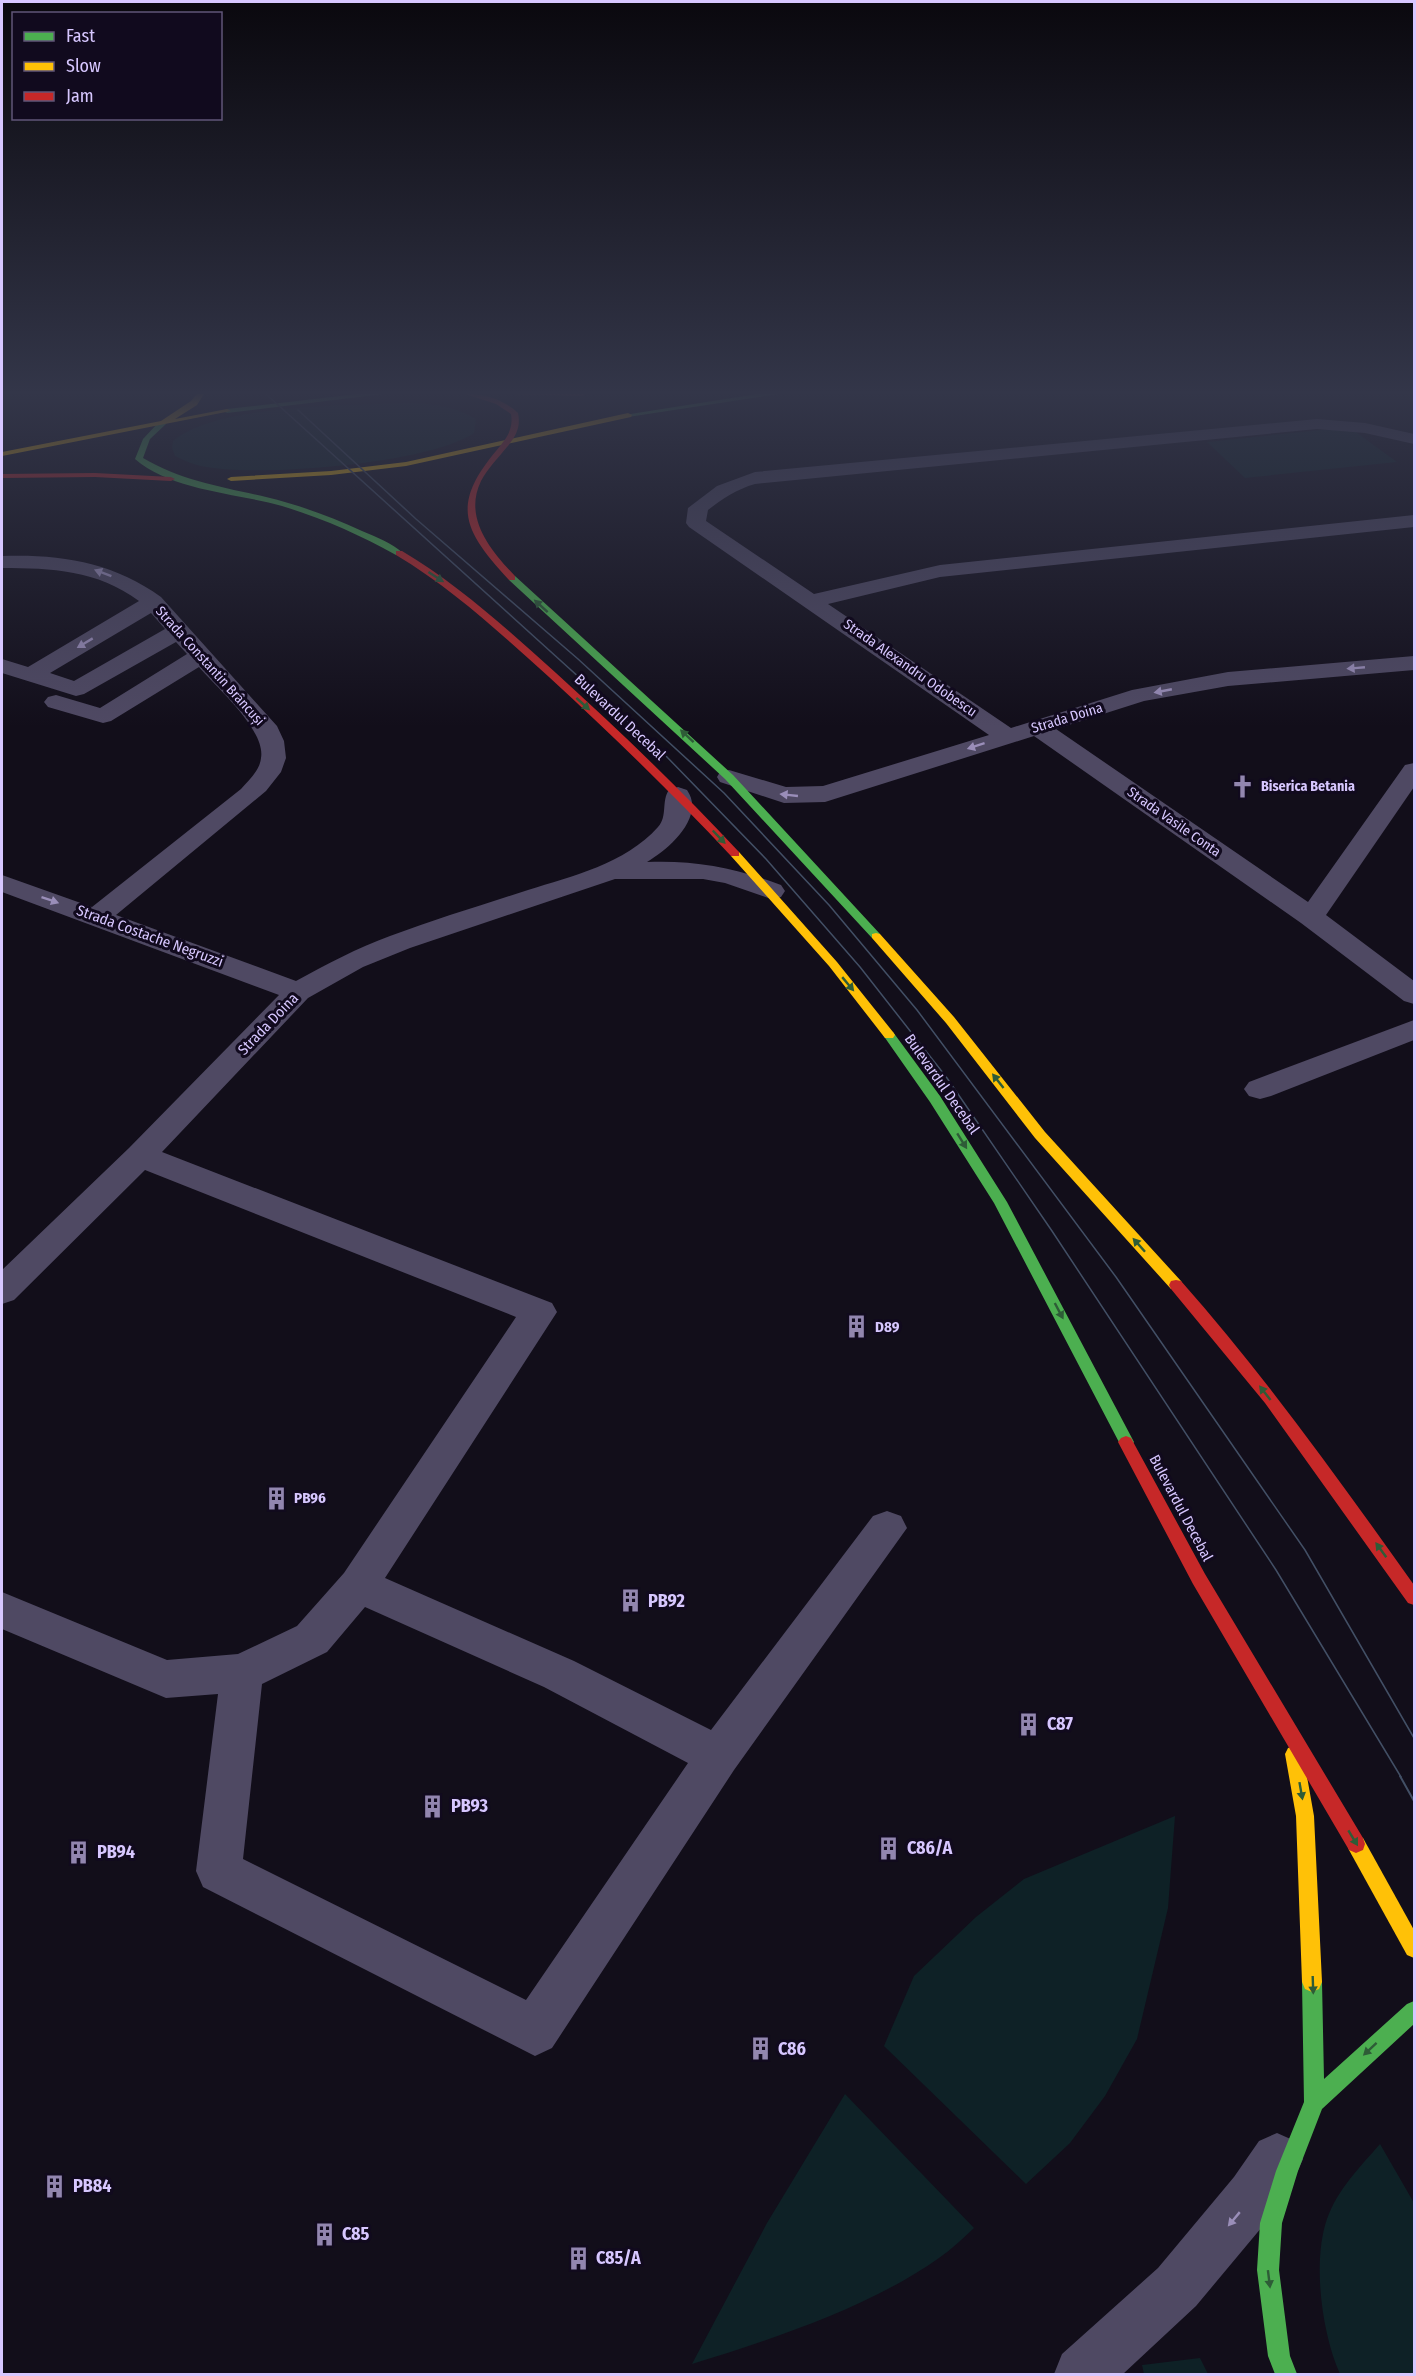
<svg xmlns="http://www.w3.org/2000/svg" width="1416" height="2376" viewBox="0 0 1416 2376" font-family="'Fira Sans Condensed',sans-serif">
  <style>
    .green { fill: #0e2126 }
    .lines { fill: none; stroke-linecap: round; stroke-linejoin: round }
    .street { fill: #4f4963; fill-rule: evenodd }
    .fast { fill: #4caf50; fill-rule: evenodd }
    .slow { fill: #ffc107; fill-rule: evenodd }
    .jam { fill: #c62828; fill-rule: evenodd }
    .tram-far1 { stroke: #424f65; stroke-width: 1.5 }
    .tram { stroke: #424f65; stroke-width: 2 }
    .oneway { fill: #9a8eb9 }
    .oneway2 { fill: #2e5c37 }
    .labels { text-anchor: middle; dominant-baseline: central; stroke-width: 6; stroke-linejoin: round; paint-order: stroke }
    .far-street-label { font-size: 14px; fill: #d7c7ff; stroke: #110a1e }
    .far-poi-label { font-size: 14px; font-weight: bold; fill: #d7c7ff; stroke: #110a1e; text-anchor: start }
    .street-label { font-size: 15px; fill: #d7c7ff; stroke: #110a1e }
    .poi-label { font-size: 15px; font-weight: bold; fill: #d7c7ff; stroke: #110a1e; text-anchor: start }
    .near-poi-label { font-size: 18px; font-weight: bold; fill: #d7c7ff; stroke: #110a1e; text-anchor: start }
  </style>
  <rect width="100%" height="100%" fill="#120e1a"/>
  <g class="green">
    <path d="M402,403C429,403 452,405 476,419L474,433C429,464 255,478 201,466C192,464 183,460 175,456L172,448L173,441C218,404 343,406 402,403Z"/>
    <path d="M1349,427L1397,462L1245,478L1207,442Z"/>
    <path d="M1175,1816L1168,1908L1137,2039L1105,2096L1070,2143L1026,2184L884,2046L914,1976L976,1917L1024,1879Z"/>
    <path d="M845,2094L974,2228C963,2238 952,2249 939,2258C870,2307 773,2339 692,2364L767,2223Z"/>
    <path d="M1380,2144L1414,2203V2374H1340C1322,2334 1312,2262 1327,2219C1337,2190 1360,2167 1380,2144Z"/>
    <path d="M1200,2358L1208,2374H1144L1142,2365Z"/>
  </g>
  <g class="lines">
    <g class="street">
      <path d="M1317,419L1365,423L1414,434V444L1365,433L1317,429L755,484C737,489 722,499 708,510L706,521L814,594L940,565L1414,515V527L940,577L828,604L1011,728L1132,690L1228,672L1414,656V670L1228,686L1144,701L1056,729L1308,902L1405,765L1414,763V787L1326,915L1414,981V1004L1404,1001L1301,923L1034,736L825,802L784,803L720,782L717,777L720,772L729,770L786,787L823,786L989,735L689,527L686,523L688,508L717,486L755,472Z"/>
      <path d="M2,556C60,554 113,562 161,597L277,726L284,741L286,758L281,772L266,791L116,915L296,981C327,964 357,948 390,936C436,919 482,905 528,890C572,876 625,864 658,827C668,816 661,801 669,790L678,787L687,790C706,817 668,850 647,862C695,860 736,868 781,885L785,891L781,897L771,899L725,883L703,879H615L410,948L363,967L308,998L162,1152L552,1303L557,1312L385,1578L574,1661L711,1730L873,1516L887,1511L901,1516L907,1528L734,1770L552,2048L535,2056L203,1887L196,1871L218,1694L166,1698L2,1629V1592L167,1660L238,1654L297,1626L344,1573L516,1317L145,1170L14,1300L2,1304V1270L129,1148L279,995L2,892V875L92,907L241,789C249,780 260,770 261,758C266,730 216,687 199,667L111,721L103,723L48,707L44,702L48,697L56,695L100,708L187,654L176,642L84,694L76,696L2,673V659L28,667L139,601C97,570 52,568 2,568ZM151,613L165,629L74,681L50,673ZM365,1607L544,1687L688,1763L526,2000L243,1859L262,1684L327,1652Z"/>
      <path d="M1414,1020V1040L1271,1096L1260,1099L1249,1096L1244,1089L1249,1082Z"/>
      <path d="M1277,2133L1295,2141L1303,2159L1295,2177L1272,2215L1196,2306L1123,2374H1054L1062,2354L1158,2268L1234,2177L1259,2141Z"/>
    </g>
    <g class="fast">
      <path d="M357,394H383L227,413L223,411L227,409Z"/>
      <path d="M757,394H778L628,417L624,415Z"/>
      <path d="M159,422L166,424L150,439L143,458C182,481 223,487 266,497C299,505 332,517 362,531C376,537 392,543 403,553L396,555C360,535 322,518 282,506C237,493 172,491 135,459L143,439Z"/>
      <path d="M509,576H515L733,775L880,934V938H872L725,779L509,580Z"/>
      <path d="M889,1031L893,1032L940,1096L1007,1202L1134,1442L1131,1446L1126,1448L1121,1446L994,1203L930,1102L883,1035Z"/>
      <path d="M1312,1972L1319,1975L1322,1982L1324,2079L1407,2004L1414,2001V2024L1322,2109L1298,2171L1282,2223L1279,2270L1290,2356L1297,2374H1275L1268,2356L1257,2270L1260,2223L1276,2171L1304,2102L1302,1982L1305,1975Z"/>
    </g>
    <g class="slow">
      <path d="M197,394H204L197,405L175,419L227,409L231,411L2,456V452L161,421L191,401Z"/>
      <path d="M628,413L632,415L631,417L406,466L331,475L231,481L227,479L231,477L331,471L406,462Z"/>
      <path d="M735,851L739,852L837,962L893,1032L895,1035L893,1038H885L829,966L731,856V852Z"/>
      <path d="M876,933L880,934L954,1017L1045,1132L1181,1281L1183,1285L1181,1289H1171L1035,1138L946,1023L872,938V934Z"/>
      <path d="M1294,1746L1300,1748L1303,1754L1314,1816L1322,1982L1319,1989L1312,1992L1305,1989L1302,1982L1296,1816L1285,1754L1288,1748Z"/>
      <path d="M1356,1835L1363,1838L1414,1930V1958L1407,1955L1349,1850L1347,1844L1349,1838Z"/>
    </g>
    <g class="jam">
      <path d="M465,394C485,394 503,399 518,413C521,427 516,436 507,447C498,458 488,468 481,481C463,518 491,551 515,576V580H509C464,531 450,506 496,451C505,440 514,430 511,414L496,404Z"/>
      <path d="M511,394H585L582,396Z"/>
      <path d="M95,473L171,477L175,479L171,481L95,477L2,478V474Z"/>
      <path d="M396,551H402C459,585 507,629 556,673C619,730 680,789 739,852V856H731C673,794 612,735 549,677C500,633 453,589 396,555Z"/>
      <path d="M1176,1280L1181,1281C1266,1377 1340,1481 1414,1585V1605L1408,1603L1265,1403L1171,1289L1169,1285L1171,1281Z"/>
      <path d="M1126,1436L1131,1438L1205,1574L1363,1838L1365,1844L1363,1850L1356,1853L1349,1850L1193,1584L1118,1442L1121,1438Z"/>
    </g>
    <g class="tram-far1">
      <path d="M266,394L666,756L766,859L860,967L947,1078L1052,1231L1276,1570L1401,1777"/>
      <path d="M298,410L416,519L578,659L724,793L829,905L917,1010L1116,1277L1305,1550L1414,1738"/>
    </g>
    <path class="tram" d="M1400,1776L1414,1801"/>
  </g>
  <defs><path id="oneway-solid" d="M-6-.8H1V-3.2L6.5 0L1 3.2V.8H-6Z" transform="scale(1.5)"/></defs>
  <g class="oneway">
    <use href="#oneway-solid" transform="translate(103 573) rotate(-159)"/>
    <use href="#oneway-solid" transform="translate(85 643) rotate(149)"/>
    <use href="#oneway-solid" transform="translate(1356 668) rotate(175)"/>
    <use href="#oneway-solid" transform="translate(1163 691) rotate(169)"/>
    <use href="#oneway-solid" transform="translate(976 746) rotate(162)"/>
    <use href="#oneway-solid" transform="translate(789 795) rotate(-174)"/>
    <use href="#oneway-solid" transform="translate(50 900) rotate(19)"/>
    <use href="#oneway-solid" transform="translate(1234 2219) rotate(130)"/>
  </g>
  <g class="oneway2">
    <use href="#oneway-solid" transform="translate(436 577) rotate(33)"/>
    <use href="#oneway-solid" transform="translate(541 606) rotate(-138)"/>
    <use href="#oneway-solid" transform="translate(583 704) rotate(42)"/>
    <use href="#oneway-solid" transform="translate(687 736) rotate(-137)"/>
    <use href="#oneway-solid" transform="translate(719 837) rotate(46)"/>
    <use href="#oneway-solid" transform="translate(848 984) rotate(50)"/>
    <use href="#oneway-solid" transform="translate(998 1081) rotate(-128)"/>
    <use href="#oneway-solid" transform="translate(962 1141) rotate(58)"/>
    <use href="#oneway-solid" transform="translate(1139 1245) rotate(-132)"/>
    <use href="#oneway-solid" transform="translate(1059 1311) rotate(62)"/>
    <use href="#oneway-solid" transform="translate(1265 1393) rotate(-128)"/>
    <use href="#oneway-solid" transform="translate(1381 1550) rotate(-126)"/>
    <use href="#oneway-solid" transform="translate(1301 1791) rotate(80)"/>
    <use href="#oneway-solid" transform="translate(1353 1838) rotate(59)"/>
    <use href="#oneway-solid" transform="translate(1313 1985) rotate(88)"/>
    <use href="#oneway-solid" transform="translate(1370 2049) rotate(137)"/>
    <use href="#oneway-solid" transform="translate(1269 2279) rotate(83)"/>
  </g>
  <linearGradient id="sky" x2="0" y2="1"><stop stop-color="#0a080e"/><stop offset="0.54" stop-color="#333649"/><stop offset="1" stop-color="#333649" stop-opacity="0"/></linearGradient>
  <rect width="1416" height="727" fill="url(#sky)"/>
  <defs>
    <symbol id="church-bare" viewBox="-9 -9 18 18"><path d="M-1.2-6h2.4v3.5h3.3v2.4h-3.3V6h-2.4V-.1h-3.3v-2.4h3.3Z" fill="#9286af" stroke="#110a1e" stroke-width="2.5" paint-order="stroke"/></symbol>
    <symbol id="building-bare" viewBox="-9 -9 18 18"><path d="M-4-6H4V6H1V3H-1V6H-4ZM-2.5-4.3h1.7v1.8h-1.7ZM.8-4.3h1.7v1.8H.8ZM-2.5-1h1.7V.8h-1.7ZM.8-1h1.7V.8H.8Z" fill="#9286af" stroke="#110a1e" stroke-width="2.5" paint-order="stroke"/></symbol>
  </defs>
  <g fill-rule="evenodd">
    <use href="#church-bare" x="1226" y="770" width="33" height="33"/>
    <use href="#building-bare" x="840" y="1310" width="33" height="33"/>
    <use href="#building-bare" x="260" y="1482" width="33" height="33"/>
    <use href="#building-bare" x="614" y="1584" width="33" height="33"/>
    <use href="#building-bare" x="1012" y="1708" width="33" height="33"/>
    <use href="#building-bare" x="416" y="1790" width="33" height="33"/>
    <use href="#building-bare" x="872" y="1832" width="33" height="33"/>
    <use href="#building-bare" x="62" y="1836" width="33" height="33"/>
    <use href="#building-bare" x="744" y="2032" width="33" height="33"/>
    <use href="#building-bare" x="38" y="2170" width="33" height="33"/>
    <use href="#building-bare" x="308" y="2218" width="33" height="33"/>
    <use href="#building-bare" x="562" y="2242" width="33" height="33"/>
  </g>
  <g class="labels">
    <g class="far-street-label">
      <text transform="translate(210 666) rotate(48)">Strada Constantin Brâncuși</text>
      <text transform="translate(910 668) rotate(35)">Strada Alexandru Odobescu</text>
      <text transform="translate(1067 718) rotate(-17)">Strada Doina</text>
      <text transform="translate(1174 822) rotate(35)">Strada Vasile Conta</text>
    </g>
    <g class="far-poi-label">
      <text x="1261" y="786">Biserica Betania</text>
    </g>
    <g class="street-label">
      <text transform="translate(620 717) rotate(43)">Bulevardul Decebal</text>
      <text transform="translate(150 936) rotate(20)">Strada Costache Negruzzi</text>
      <text transform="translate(268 1024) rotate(-46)">Strada Doina</text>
      <text transform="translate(942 1084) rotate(55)">Bulevardul Decebal</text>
      <text transform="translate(1181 1508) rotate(62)">Bulevardul Decebal</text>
    </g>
    <g class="poi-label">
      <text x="875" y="1327">D89</text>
      <text x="294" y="1498">PB96</text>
    </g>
    <g class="near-poi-label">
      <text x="648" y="1601">PB92</text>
      <text x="1047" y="1724">C87</text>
      <text x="451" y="1806">PB93</text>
      <text x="907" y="1848">C86/A</text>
      <text x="97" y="1852">PB94</text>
      <text x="778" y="2049">C86</text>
      <text x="73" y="2186">PB84</text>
      <text x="342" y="2234">C85</text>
      <text x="596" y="2258">C85/A</text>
    </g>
  </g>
  <rect width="1416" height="2376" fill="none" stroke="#d7c7ff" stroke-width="6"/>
  <rect x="12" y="12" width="210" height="108" fill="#110a1e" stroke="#605678" stroke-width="1.5"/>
  <rect x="24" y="32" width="30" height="9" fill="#4caf50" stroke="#605678" stroke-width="1.5"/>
  <text x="66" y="42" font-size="18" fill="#d7c7ff">Fast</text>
  <rect x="24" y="62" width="30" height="9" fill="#ffc107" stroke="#605678" stroke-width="1.5"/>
  <text x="66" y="72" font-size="18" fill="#d7c7ff">Slow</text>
  <rect x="24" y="92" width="30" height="9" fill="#c62828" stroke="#605678" stroke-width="1.5"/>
  <text x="66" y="102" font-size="18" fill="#d7c7ff">Jam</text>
</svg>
